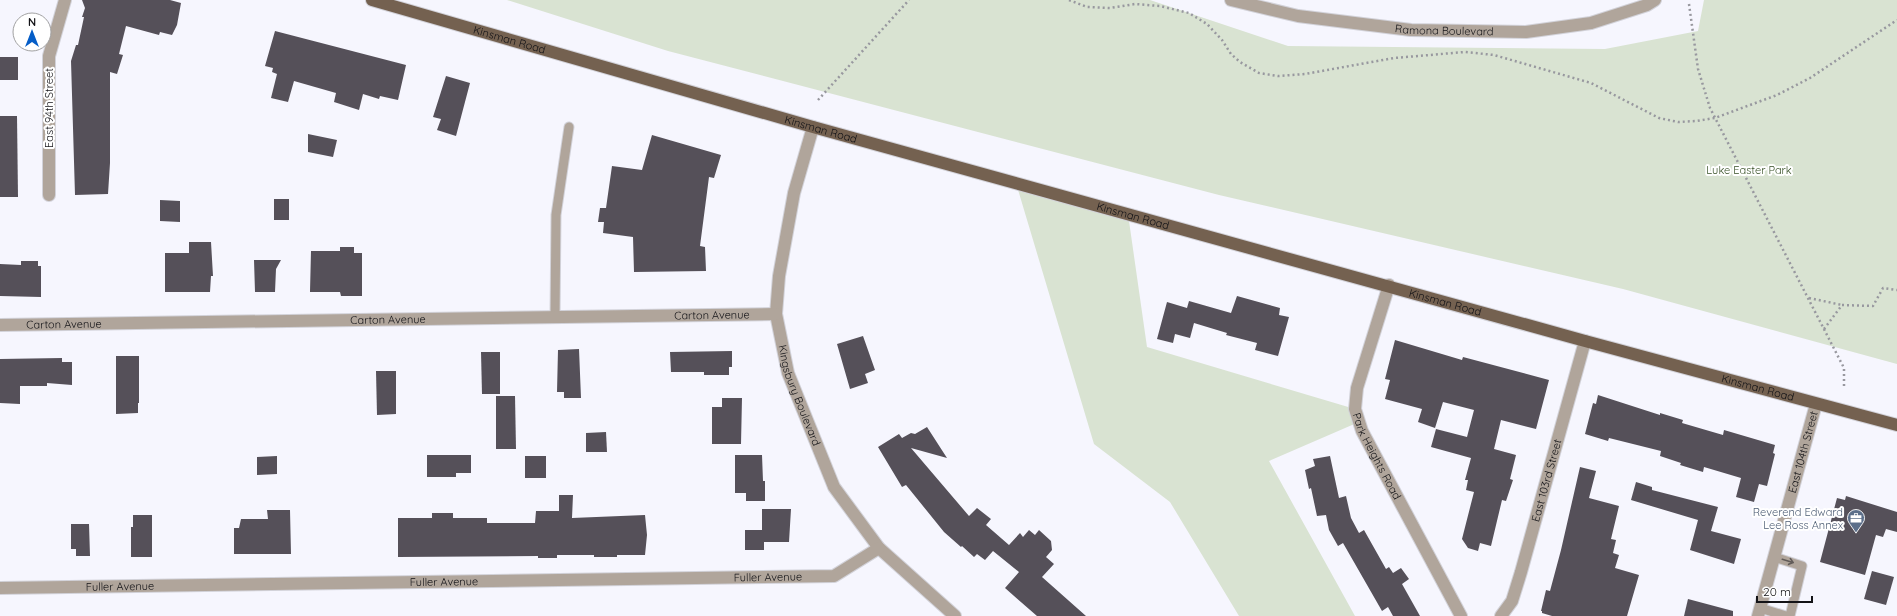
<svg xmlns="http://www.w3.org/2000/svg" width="1897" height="616" viewBox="0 0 1897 616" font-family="Quicksand,sans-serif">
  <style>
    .green { fill: #d9e3d2 }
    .building { fill: #555059 }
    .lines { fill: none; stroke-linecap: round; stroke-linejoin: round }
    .lane-casing { stroke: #d2d2d9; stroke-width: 11 }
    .street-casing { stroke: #d2d2d9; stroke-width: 14 }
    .primary-casing { stroke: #d2d2d9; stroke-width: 14 }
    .path { stroke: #98989f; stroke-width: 2.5; stroke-dasharray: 2 3; stroke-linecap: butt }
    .lane { stroke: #b0a59b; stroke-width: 9 }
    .street { stroke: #b0a59b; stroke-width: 12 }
    .primary { stroke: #746150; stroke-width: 12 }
    .oneway { stroke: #625c59 }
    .labels { text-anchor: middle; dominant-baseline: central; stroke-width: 4; stroke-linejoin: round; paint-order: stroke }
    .street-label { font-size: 11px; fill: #131317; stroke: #fff }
    .park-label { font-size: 11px; fill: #354e24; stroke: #fff }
    .service-label { font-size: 11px; fill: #4e5e75; stroke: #fff; text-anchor: end }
  </style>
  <rect width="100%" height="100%" fill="#f6f6fe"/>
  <g class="green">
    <path d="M507,0H1150L1288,46L1605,49L1698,31L1704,0H1897V364L1623,289L1219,195L668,51Z"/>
    <path d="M1016,183L1128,214L1147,347L1355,409L1359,422L1269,461L1355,616H1239L1170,502L1094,444Z"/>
  </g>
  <g class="building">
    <path d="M82,0H170L181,3L177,25L172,35L160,32L159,35L126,26L119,54L123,55L117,74L110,72V163L108,194L75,195L71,61L76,45H78L84,17H82L85,8Z"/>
    <path d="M275,31L406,65L398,100L380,96L379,99L363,94L359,110L334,102L336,93L294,81L288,102L271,98L277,74L272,72L273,68L265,66Z"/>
    <rect x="0" y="57" width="18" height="23"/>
    <path d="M446,76L470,83L456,136L437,130L441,119L433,117Z"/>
    <path d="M0,116H17L18,197H0Z"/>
    <path d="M308,134L337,140L333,157L308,152Z"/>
    <path d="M652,135L721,155L714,178L709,177L700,246L705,247L706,271L634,272L633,237L603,233L604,222H598L600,208H606L612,166L642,170Z"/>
    <rect x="274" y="199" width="15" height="21"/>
    <path d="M160,200L180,201V222L160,221Z"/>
    <path d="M189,242H211L213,276H211L210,292H165V253H189Z"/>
    <path d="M340,247H354V253H362V296H341L340,292H310L311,251H340Z"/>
    <path d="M254,260H281L276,269L275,292H255Z"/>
    <path d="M21,261H38V266H41V297L0,296V264L21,265Z"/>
    <path d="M1237,296L1280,308L1279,315L1289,317L1278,356L1255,350L1257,343L1226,335L1227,333L1194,323L1190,338L1175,334L1173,343L1157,339L1167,302L1187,308L1189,301L1231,313Z"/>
    <path d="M863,336L875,370L865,374L868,383L850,389L837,344Z"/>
    <path d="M1395,340L1462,360L1463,357L1549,380L1536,429L1501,420L1494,449L1516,455L1510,479L1513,480L1506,501L1502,500L1491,546L1480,543L1478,551L1468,548L1462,539L1474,492L1466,490L1468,480H1465L1471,458L1431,447L1436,429L1467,437L1474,410L1443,402L1435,428L1418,422L1422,409L1385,399L1390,380L1385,379Z"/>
    <path d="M579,349L581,398H564V392H557L558,350Z"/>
    <path d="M732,351V367H729V375H704V372H671L670,352Z"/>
    <path d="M481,352H500V394H482Z"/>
    <path d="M116,356H139V403H138V413L116,414Z"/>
    <path d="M62,358V362H72V385L47,383V386H20V404L0,403V359Z"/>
    <path d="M376,371H396V414L377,415Z"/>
    <path d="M1598,395L1660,415V413L1683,420L1682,423L1723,435L1724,430L1775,445L1773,453L1775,454L1767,486L1759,484L1754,502L1736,497L1741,478L1704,467L1703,472L1680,465L1681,463L1660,456L1661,451L1609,438L1608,441L1585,434L1593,403L1596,404Z"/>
    <path d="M496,396H515L516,449H496Z"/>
    <path d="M722,398H742L741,444H712V407H722Z"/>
    <path d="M927,427L947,458L911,448L969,516L977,508L991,519L986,525L1009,545L1020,533L1023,537L1029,530L1035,535L1039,530L1051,541L1052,550L1046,557L1054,564L1042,577L1086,616H1037L1005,588L1019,572L993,551L985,560L977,554L974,557L962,546L961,547L944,532L906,485L902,487L878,447L899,434L902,438L911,433L915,434Z"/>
    <path d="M606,432L607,452H586V433Z"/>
    <path d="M427,455H471V473H456V477H427Z"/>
    <path d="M735,455H762L763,481H765V501H746V493H735Z"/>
    <path d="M277,456V474L257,475V457Z"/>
    <rect x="525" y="456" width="21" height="22"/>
    <path d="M1330,456L1339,498L1346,496L1351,518L1359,533L1364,530L1386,569L1389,567L1393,573L1401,568L1409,579L1402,584L1420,616H1393L1388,607L1382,611L1343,543L1338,546L1329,530L1326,515L1317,516L1311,488L1309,489L1305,470L1315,466L1313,459Z"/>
    <path d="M1580,467L1596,471L1589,498L1619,506L1611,539L1616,540L1613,553L1619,555L1615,568L1639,575L1627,616H1552L1542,613V611H1541L1546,590L1550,591L1561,550Z"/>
    <path d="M1636,482L1652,487V490L1718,507L1711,531L1741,539L1734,564L1690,550L1698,520L1631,500Z"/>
    <path d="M559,495H573L572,518L645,515L647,535L645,555H617V557H594V555H557V558H538V556L398,557V518H432V513H453V518H487V523H535L536,511H559Z"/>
    <path d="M1846,496L1897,512V532L1886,529L1883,537L1876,535L1865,575L1820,562L1837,498L1845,500Z"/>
    <path d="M762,509H791L789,542H764V550H745V530H762Z"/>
    <path d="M267,510H290L291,554H234V528H239L241,519H268Z"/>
    <path d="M133,515H152V557H131V527H133Z"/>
    <path d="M71,524H89L90,556H76V549H71Z"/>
    <path d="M1872,571L1894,577L1886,605L1864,599Z"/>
    <path d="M1688,599L1733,611V616H1684Z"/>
  </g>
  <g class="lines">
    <defs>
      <g id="lane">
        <path d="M555,317L556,215L569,127"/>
        <path d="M1774,557L1802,566L1790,616"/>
        <path d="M1760,608L1786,616"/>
      </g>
      <g id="street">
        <path id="s1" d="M1231,0L1298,16L1411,30L1526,32L1591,23L1647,5L1655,0"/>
        <path id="s2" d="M813,127L794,193L779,276L776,314L788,373L834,487L879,548L955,616"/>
        <path d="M49,195V56L65,0"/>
        <path id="s3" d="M1389,285L1357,388L1355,409L1362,431L1461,616"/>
        <path id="s4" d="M0,325L776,314"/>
        <path id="s5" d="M0,588L834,576L879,548"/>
        <path id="s6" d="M1501,616L1512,601L1521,572L1585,341"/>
        <path id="s7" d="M1758,616L1816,404"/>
      </g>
      <g id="primary">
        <path id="s8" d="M372,0L813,127L1585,341L1897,425"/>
      </g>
    </defs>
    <use href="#lane" class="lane-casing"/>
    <use href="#street" class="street-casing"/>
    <use href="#primary" class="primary-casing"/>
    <g class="path">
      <path d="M1069,0L1087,7L1110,8L1135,4L1160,6L1189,13L1207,24L1222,40L1231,54L1240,62L1259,73L1278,76L1305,74L1394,58L1465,52L1494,55L1591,83L1659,118L1678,122L1696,121L1715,118L1777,95L1810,78L1897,20"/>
      <path d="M1689,4L1698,69L1710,108L1844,368V386"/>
      <path d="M818,100L909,0"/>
      <path d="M1809,298L1842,305"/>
      <path d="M1824,329L1842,305L1873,306L1883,288L1897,290"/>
    </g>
    <use href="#lane" class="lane"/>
    <use href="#street" class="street"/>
    <use href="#primary" class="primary"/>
  </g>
  <defs><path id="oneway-shaft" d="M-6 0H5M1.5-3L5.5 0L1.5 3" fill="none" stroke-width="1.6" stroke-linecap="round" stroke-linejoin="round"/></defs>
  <use class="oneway" href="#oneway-shaft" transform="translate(1788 561) rotate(17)"/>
  <defs>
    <symbol id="office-pin" viewBox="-11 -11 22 30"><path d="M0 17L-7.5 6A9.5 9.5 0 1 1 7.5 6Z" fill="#5c6f8a" stroke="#fff"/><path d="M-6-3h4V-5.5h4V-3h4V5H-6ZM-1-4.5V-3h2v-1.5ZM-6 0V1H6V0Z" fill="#fff"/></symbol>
  </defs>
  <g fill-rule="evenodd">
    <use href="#office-pin" x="1846" y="508" width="20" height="27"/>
  </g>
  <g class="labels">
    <g class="street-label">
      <text stroke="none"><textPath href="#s1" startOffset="216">Ramona Boulevard</textPath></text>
      <text stroke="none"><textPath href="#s8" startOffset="143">Kinsman Road</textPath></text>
      <text transform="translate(49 108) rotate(-90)">East 94th Street</text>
      <text stroke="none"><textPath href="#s8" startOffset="467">Kinsman Road</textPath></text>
      <text stroke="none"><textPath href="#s8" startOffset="791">Kinsman Road</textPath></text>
      <text stroke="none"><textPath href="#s8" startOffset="1115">Kinsman Road</textPath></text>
      <text stroke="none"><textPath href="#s4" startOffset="712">Carton Avenue</textPath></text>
      <text stroke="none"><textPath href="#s4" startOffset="388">Carton Avenue</textPath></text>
      <text stroke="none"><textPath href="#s4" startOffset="64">Carton Avenue</textPath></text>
      <text stroke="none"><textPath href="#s8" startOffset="1439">Kinsman Road</textPath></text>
      <text stroke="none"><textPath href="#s2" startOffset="276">Kingsbury Boulevard</textPath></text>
      <text stroke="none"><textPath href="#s7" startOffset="170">East 104th Street</textPath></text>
      <text stroke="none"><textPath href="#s3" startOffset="181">Park Heights Road</textPath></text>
      <text stroke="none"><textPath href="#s6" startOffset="144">East 103rd Street</textPath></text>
      <text stroke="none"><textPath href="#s5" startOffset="768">Fuller Avenue</textPath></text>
      <text stroke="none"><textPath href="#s5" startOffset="444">Fuller Avenue</textPath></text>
      <text stroke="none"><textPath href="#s5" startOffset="120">Fuller Avenue</textPath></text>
    </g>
    <g class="park-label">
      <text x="1749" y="170">Luke Easter Park</text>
    </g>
    <g class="service-label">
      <text x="1843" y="512">Reverend Edward<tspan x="1843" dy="13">Lee Ross Annex</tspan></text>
    </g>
  </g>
  <g transform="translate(32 32)"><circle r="19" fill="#ffffff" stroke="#a1a1a2"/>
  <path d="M0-3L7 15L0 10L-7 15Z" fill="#055dc7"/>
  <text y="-6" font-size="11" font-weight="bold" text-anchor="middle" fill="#131317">N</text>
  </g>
  <path d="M1757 596v6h55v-6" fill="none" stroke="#131317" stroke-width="2"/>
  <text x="1763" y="596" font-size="12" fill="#131317" stroke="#ffffff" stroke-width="3" paint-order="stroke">20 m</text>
</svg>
